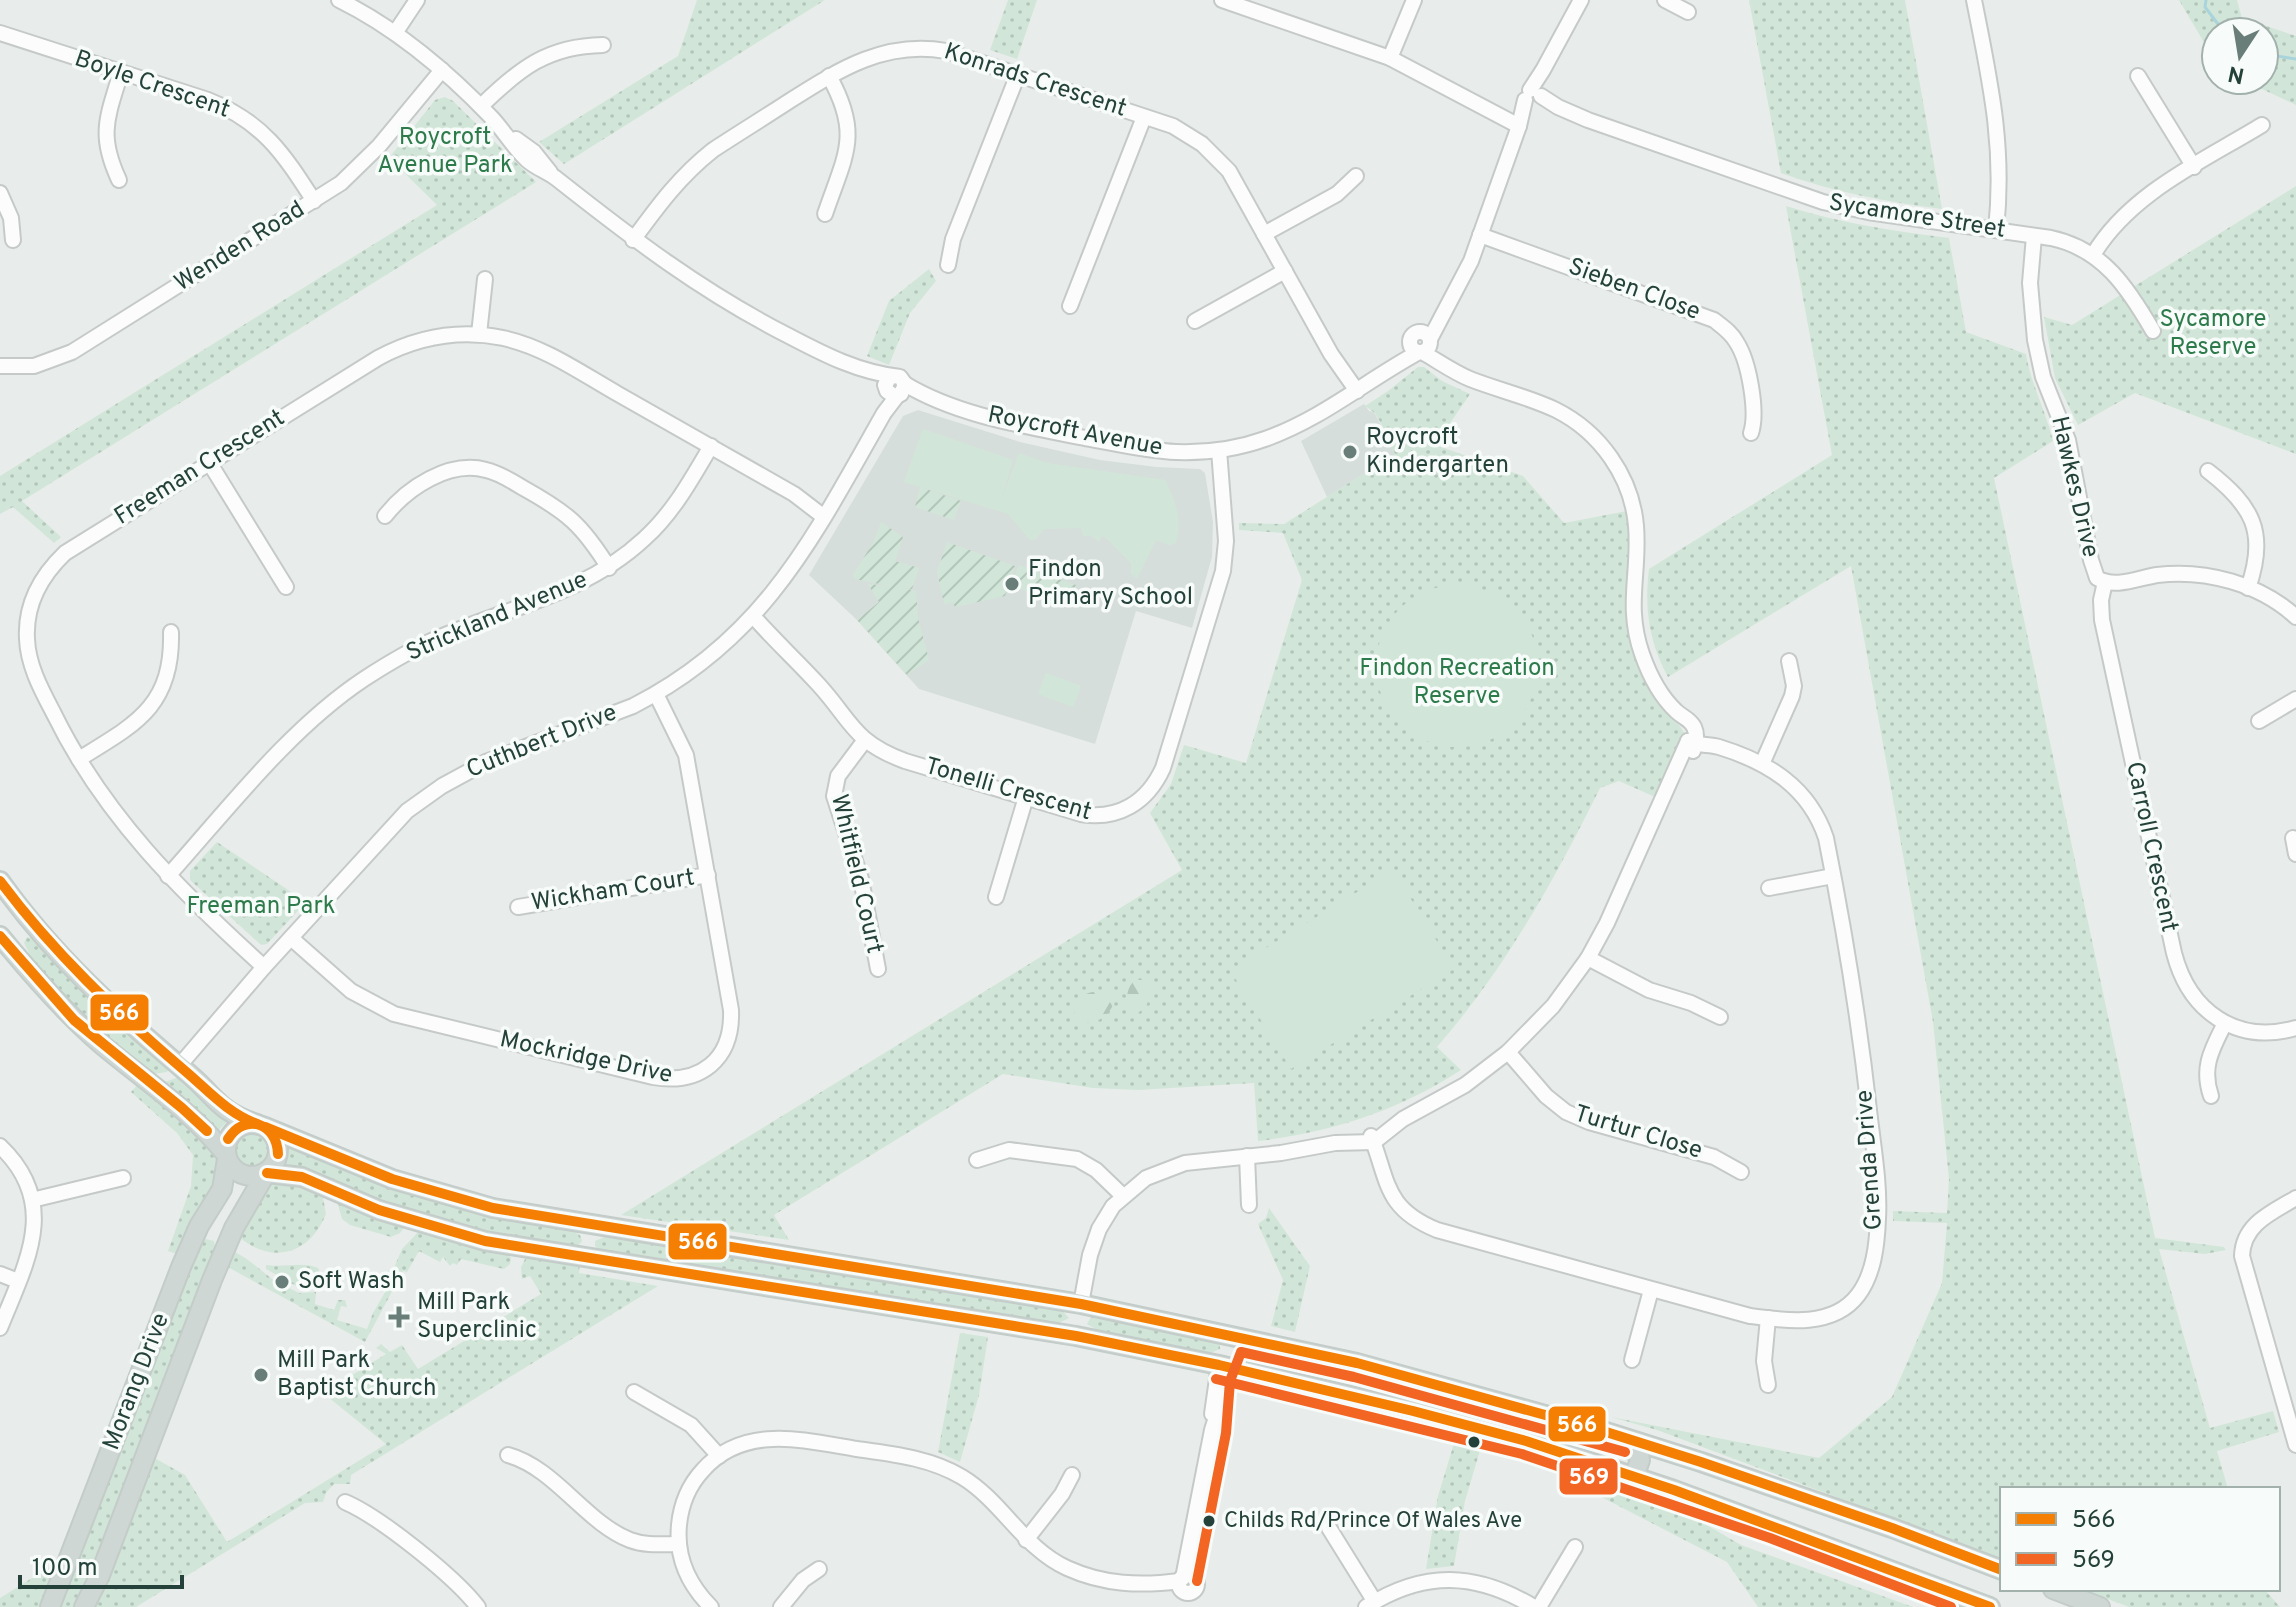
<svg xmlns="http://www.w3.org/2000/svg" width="2296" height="1607" viewBox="0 0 2296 1607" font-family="Overpass,sans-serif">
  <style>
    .built { fill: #d6dedb }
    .grass { fill: url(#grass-dots) }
    .forest { fill: url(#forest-firs) }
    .garden { fill: url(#garden-furrows) }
    .pitch { fill: #d1e6d8 }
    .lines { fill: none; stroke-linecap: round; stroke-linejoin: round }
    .stream { stroke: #a9d4db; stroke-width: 3 }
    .minor-casing { stroke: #c5cac8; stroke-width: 18 }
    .major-casing { stroke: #c3ccc9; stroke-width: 22 }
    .minor { stroke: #fcfcfc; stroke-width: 14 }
    .major { stroke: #cfd7d5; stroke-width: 18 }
    .bus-1-casing { stroke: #f7fbf9; stroke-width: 16 }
    .bus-2-casing { stroke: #f7fbf9; stroke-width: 16 }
    .bus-1 { stroke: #f47f03; stroke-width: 10 }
    .bus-2 { stroke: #f26522; stroke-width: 10 }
    .poi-dot { fill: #697e78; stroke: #f7fbf9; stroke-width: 3 }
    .bus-dot { fill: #24423a; stroke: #f7fbf9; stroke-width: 3 }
    .labels { text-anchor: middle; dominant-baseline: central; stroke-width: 7; stroke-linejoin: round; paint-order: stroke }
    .bus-label { font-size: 22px; fill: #24423a; stroke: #f7fbf9; text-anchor: start }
    .street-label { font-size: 24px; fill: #24423a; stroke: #f7fbf9 }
    .park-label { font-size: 24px; fill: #2d7a4b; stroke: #f7fbf9 }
    .poi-label { font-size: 24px; fill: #24423a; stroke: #f7fbf9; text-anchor: start }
    .line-badge { stroke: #f7fbf9; stroke-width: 3 }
    .badge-label { font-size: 22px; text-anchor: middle; font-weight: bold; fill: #fff }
  </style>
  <defs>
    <pattern id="grass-dots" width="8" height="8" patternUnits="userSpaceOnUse" patternTransform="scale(2)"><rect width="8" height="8" fill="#d1e6d8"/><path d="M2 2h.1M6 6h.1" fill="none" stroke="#b3c6ba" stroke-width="1.8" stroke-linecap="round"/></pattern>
    <pattern id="forest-firs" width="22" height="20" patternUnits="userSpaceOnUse" patternTransform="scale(2)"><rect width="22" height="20" fill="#d1e6d8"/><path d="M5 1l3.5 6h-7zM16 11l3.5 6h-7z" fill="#b3c6ba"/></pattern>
    <pattern id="garden-furrows" width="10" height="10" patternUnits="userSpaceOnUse" patternTransform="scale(2)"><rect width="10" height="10" fill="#d1e6d8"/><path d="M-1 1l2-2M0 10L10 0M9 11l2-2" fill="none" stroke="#b3c6ba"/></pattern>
  </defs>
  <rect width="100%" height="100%" fill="#e8edeb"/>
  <g class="built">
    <path d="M1364,404L1369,411L1374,412L1396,454L1327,497L1301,441Z"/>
    <path d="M918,410L1020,442L1100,460L1157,467L1200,469L1205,473L1213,522L1212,557L1192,628L1136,611L1095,744L919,689L857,620L809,575L903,416Z"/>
  </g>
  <g class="grass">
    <path d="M697,0H825L564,164L539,142L678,56Z"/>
    <path d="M1008,0H1037L1017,59L990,50Z"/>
    <path d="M1749,0H1905L1942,209C1886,202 1834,192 1781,173Z"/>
    <path d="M2179,0H2237L2242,18L2296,36V105L2243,80H2264V32H2216V63Z"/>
    <path d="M445,97L453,101L536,182L22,501L61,537L54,543L13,507L0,514V476L437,205L389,158L435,100Z"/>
    <path d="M2296,186V454L2135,393L2078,425L2055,378L2044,317L2072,325Z"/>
    <path d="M1786,206C1840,223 1893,231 1949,238L1966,332L2026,354C2031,385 2046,411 2053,441L1994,478L2155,1238L2224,1247L2226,1250L2205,1254L2159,1249L2210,1428L2273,1411L2279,1432L2217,1451L2228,1489H2002V1559L1657,1430L1611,1417L1819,1458L1892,1397L1942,1283L1947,1223L1893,1221V1211L1947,1213L1949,1179L1933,1022L1851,566L1668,677C1649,642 1644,608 1649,569L1832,455Z"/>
    <path d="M929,269L936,281L910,313L889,365L867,356L889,301Z"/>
    <path d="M1418,367H1424L1442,381L1470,394L1448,426L1432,435L1430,443L1523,476L1564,523L1627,511C1633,565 1616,616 1640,669C1647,683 1655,698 1666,711C1672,718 1680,725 1685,734V739L1655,797L1619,781L1600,788C1554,881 1505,969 1437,1047L1461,1070C1398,1111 1332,1132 1258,1141L1254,1083L1139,1090L1093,1088L1003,1074L774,1215L789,1240L621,1215L1182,870L1150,813L1171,784L1184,745L1246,763L1302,580L1283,533L1239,530V523L1284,524L1395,454L1387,443L1389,438L1375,413L1365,406L1388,391Z"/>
    <path d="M217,842L306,902L267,944L261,945L190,880V871Z"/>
    <path d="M27,937L37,940L169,1068L167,1072L153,1074L98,1034L31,957L24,943Z"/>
    <path d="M179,1077L228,1121L218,1131L198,1111L159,1084Z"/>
    <path d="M139,1083C168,1104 216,1136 220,1175L180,1255L168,1251L191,1186L193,1155L177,1133L131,1092Z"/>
    <circle cx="252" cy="1150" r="17"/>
    <path d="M290,1144L568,1228L580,1235L582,1241L578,1246L570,1249L437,1223L286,1167Z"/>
    <path d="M282,1180L322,1192L326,1214C310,1254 272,1266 238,1236L267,1186Z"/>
    <path d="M336,1198L406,1225L400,1233L391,1237L350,1225L342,1219Z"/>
    <path d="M1269,1208L1310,1266L1295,1332L1271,1326L1283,1280L1258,1224L1266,1218Z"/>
    <path d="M420,1230L508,1253L511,1258L510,1264L504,1269L461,1259L457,1265L453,1263L450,1266L443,1257L440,1262L419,1251L407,1272L403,1271L365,1342L224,1265L235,1252C251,1260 262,1272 276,1282L274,1288L282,1292L285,1286L299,1293L316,1292L315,1304L334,1310L338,1300H345L347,1307L341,1306L337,1320L367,1329L373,1313L395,1275L388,1271L394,1268L402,1249Z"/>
    <path d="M609,1235L1059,1307L1069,1318L1055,1325L600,1252L595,1246V1241Z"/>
    <path d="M206,1239L214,1241L216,1251L92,1579L77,1607H57L199,1244Z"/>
    <path d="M527,1255L580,1263L579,1273L658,1286L351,1475L350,1484H334L326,1493L323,1502L305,1503L136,1607H92L151,1456L185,1475L227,1542L386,1444L323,1393L386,1354L376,1348L381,1344L390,1352L402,1345L418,1369L541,1294L530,1276L522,1279L521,1267Z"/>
    <path d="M266,1265C283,1268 304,1261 318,1268L321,1275L309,1285L300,1288L266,1269Z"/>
    <path d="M1106,1316L1122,1322L1213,1341L1220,1345V1349L1208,1354L1193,1353L1097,1330L1087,1324L1091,1317Z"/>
    <path d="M960,1333L988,1337L979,1395L960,1462L938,1452Z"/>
    <path d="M1455,1440L1481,1447L1465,1501L1454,1566L1426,1569L1438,1496Z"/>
    <path d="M1530,1460L1700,1521L1741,1545L1913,1607H1758L1727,1562Z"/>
    <path d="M64,1558L44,1607H0V1598Z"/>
    <path d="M2081,1589H2264L2280,1607H2129Z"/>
  </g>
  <g class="forest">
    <path d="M1135,980H1143L1152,989L1146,1007L1135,1015L1127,1011C1126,999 1126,988 1135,980Z"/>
    <path d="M1106,991L1115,999C1111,1020 1078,1036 1073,1007C1080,993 1091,991 1106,991Z"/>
  </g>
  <g class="garden">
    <path d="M920,487L961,501L954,520L915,507Z"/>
    <path d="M881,522L903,537L895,561L919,568L912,589L904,588L916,591L918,618L929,660L907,675L857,620L879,602L868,584L889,586L855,579L853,575L874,541Z"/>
    <path d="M947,542L1015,566L1005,596L955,607L953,603L944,604L937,572Z"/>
    <path d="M1019,565L1076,585L1068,606L1011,586Z"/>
  </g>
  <g class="pitch">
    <path d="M923,429L1013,460L1001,500L1019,453L1047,463L1165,480C1176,502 1182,519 1176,543L1169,545L1156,540L1137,579L1131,574V563L1106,538L1102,536L1099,542L1091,536H1083L1081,528L1044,529L1035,540H1030L1008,514L904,482Z"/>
    <circle cx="1457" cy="666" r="81"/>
    <path d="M1046,673L1081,686L1073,707L1038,694Z"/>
    <path d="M1393,870L1454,969L1291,1069L1230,970Z"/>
  </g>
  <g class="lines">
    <g class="stream">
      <path d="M2206,0L2205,7L2224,32"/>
      <path d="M2264,54L2296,59"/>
    </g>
    <defs>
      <g id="minor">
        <path d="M339,0C398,29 447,71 492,118C504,131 514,148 527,160C536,168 548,172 557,179C633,239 701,291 787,335C825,355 858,372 900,377L905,384L901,394L894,396L887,391L885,385L890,377"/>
        <path d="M1222,0L1390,58L1519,126"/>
        <path d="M1665,0L1688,12"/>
        <path d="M1974,0C1990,81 2005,146 1996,230"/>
        <path d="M0,33L208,100C263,122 283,153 314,201"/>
        <path d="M395,33L417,0"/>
        <path d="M1390,58L1414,0"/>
        <path d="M2138,76L2194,167"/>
        <path d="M1530,90L1543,70L1581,0"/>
        <path d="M1541,96L1558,107L1588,120L1823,202L1868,212L2051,238C2103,249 2128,288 2153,331"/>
        <path d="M481,106C519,69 547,46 603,45"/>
        <path d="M516,139L534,152L550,172"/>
        <path d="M119,180C98,135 107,118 121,72"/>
        <path d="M0,193L11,218L13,240"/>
        <path d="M825,214C845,155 862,135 829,76"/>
        <path d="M1264,234L1337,194L1356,176"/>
        <path d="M1480,235L1714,320C1723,327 1732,333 1737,343C1749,362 1758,412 1751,433"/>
        <path d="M2034,236L2030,283L2035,340L2043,377L2068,440L2091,560L2097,578C2115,589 2138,578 2157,575C2206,569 2260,584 2296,617"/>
        <path d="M633,240C658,206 679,177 713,150C739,133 765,117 791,100C840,69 886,40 946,51L1173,126L1202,144L1229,171L1331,354L1357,391"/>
        <path d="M2093,255C2130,193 2203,161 2262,125"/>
        <path d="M948,265L953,239L1018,74"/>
        <path d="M1070,306L1144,117"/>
        <path d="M1195,321L1285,271"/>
        <circle cx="1420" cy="342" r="10"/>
        <path d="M479,334L485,279"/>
        <path d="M1430,339L1471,261L1519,126L1525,100"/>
        <path d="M1422,352C1438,361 1453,372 1470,379C1498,390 1529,397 1556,410C1600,432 1632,477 1636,526C1640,573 1625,606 1642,654C1649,674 1660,696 1676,711C1682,717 1690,719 1694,727C1698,735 1696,743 1693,751"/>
        <path d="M0,366H34L72,352L341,183L379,146L442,70"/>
        <path d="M905,384C958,416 1026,426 1085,438C1115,443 1145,451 1176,452C1206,453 1237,449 1265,439C1322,419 1367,380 1419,352"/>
        <path d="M209,462L286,587"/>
        <path d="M2208,471C2252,505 2268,532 2248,588"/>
        <path d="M385,516C407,488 449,460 486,470C500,473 513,482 525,489C568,513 582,525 609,568"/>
        <path d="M2105,582L2101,600L2102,620L2174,953C2189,1011 2236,1045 2296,1028"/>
        <path d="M753,616C774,640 797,661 818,684C852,721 852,741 905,761L1081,814C1118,820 1147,803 1163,768L1223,571L1226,541L1219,450"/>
        <path d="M2259,721L2296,699"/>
        <path d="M865,740L838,776L834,796L861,879L878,969"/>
        <path d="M79,759C136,724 173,706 171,632"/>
        <path d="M1762,764L1792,696L1794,686L1789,661"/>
        <path d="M2293,838L2296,854"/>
        <path d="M168,876C228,809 289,729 364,679C387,664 412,649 438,638C509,607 585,594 644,539C673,513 691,480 711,446"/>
        <path d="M1769,888L1833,876"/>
        <path d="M996,897L1026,797"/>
        <path d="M518,907L708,875"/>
        <path d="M291,938L351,991L394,1014L653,1077C700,1085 733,1060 731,1010L686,755L656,694"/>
        <path d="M1588,958L1649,990L1691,1003L1720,1017"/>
        <path d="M264,967C181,892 104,816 54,714C42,691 28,666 27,639C25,605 41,576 65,553L378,358C417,337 459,329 503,338C545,347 581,373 618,394C677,427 735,461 794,494L824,517"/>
        <path d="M1508,1052L1546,1096L1566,1112L1589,1122L1714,1157L1741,1172"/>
        <path d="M179,1066L264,967L407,811L442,786L486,762L633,706C765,639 814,536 884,413L897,396"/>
        <path d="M2211,1096C2201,1067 2212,1049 2225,1023"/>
        <path d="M1371,1136C1389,1182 1384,1208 1437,1230L1750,1316C1786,1321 1833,1328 1858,1295C1874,1274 1877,1244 1878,1219C1880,1183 1873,1146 1869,1110C1859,1019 1844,928 1826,838C1809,787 1768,762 1719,747C1709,744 1698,746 1688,741"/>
        <path d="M0,1146C61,1204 26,1263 0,1328"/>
        <path d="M1247,1156L1249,1205"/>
        <path d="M977,1160L1009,1150L1077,1159L1096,1170L1123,1196"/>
        <path d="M2296,1198C2271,1213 2243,1224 2242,1256L2296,1445"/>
        <path d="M32,1200L123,1178"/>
        <path d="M0,1274L18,1281"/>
        <path d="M1081,1304L1090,1255L1099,1229L1113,1206L1146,1178L1185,1163L1281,1153L1335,1143L1374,1142L1403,1119L1465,1085L1508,1052L1553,1006L1588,958L1607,923L1688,741"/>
        <path d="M1768,1318L1764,1361L1768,1385"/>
        <path d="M1632,1360L1651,1290"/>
        <path d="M634,1392L691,1425L719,1456"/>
        <path d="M1212,1414L1219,1365"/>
        <path d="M508,1455C555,1468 586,1523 630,1540C646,1546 662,1544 679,1544"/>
        <path d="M345,1502C380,1517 454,1576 478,1607"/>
        <path d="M1329,1528L1375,1602"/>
        <path d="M1026,1540L1062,1494L1072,1475"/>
        <circle cx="1188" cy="1584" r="9"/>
        <path d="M1183,1578L1212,1430L1232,1368"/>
        <path d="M711,1607C689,1585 676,1557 679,1525C681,1505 689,1485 703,1470C744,1424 803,1440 857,1449C893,1454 930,1458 962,1477C1003,1502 1023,1548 1067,1568C1104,1585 1141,1586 1180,1581"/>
        <path d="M781,1607L803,1580L819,1569"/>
        <path d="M1366,1607C1424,1570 1476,1572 1534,1607"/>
        <path d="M1539,1607L1575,1547"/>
      </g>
      <g id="major">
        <path d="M0,881C53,956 119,1015 189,1074C217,1098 218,1111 257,1124"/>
        <path d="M0,936C31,974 64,1012 101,1044C144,1080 190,1110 226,1154"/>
        <circle cx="252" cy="1150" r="26"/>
        <path d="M265,1127L392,1179L493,1208L1081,1304L1357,1363L1603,1431L1701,1462L1892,1528L2002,1570"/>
        <path d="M267,1173L302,1177L379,1210L485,1241L1076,1336L1219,1365L1413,1411L1526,1441L1674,1490L1990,1607"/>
        <path d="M1620,1444L1639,1454L1640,1460L1634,1477"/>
        <path d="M2053,1589L2100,1607"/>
        <path d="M50,1607L181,1267L199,1226L222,1189L227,1159"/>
        <path d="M84,1607L100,1575L212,1280L234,1228L266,1173"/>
      </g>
    </defs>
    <use href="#minor" class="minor-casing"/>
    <use href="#major" class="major-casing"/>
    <use href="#minor" class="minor"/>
    <use href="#major" class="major"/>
    <defs>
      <g id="bus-1">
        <path d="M0,881C53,952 116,1012 184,1070C209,1091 226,1112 257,1124"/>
        <path d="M0,936L74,1020L182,1108L207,1131"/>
        <path d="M265,1127L392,1179L493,1208L1081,1304L1357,1363L1603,1431L1701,1462L1892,1528L2002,1570"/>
        <path d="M228,1139C245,1112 277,1123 278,1154"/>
        <path d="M267,1173L302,1177L379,1210L485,1241L1076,1336L1219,1365L1413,1411L1526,1441L1674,1490L1990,1607"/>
      </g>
      <g id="bus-2">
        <path d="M1216,1379L1522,1454L1770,1538L1951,1607"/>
        <path d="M1197,1581L1226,1433L1230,1381L1241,1352L1354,1377L1625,1452"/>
      </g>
    </defs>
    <use href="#bus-1" class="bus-1-casing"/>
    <use href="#bus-2" class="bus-2-casing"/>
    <use href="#bus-1" class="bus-1"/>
    <use href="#bus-2" class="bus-2"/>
  </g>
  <g class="poi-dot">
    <circle cx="1350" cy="452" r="8"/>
    <circle cx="1012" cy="584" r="8"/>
    <circle cx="282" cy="1282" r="8"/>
    <path d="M395 1305h8v8h8v8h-8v8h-8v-8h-8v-8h8z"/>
    <circle cx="261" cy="1375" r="8"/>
  </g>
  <g class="bus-dot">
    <circle cx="1474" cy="1442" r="7"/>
    <circle cx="1209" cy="1521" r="7"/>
  </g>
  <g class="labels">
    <g class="bus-label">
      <text x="1224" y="1521">Childs Rd/Prince Of Wales Ave</text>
    </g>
    <g class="street-label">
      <text transform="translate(1035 81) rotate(18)">Konrads Crescent</text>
      <text transform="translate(152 85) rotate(19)">Boyle Crescent</text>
      <text transform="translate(1917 217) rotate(9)">Sycamore Street</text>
      <text transform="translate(240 247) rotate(-32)">Wenden Road</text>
      <text transform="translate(1634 290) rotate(20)">Sieben Close</text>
      <text transform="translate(1075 432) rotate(11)">Roycroft Avenue</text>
      <text transform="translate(200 468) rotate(-32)">Freeman Crescent</text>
      <text transform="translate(2074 487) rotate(77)">Hawkes Drive</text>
      <text transform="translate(497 617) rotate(-23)">Strickland Avenue</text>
      <text transform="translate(542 742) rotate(-22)">Cuthbert Drive</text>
      <text transform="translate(1008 790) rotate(16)">Tonelli Crescent</text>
      <text transform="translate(2151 847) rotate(78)">Carroll Crescent</text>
      <text transform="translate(856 874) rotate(77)">Whitfield Court</text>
      <text transform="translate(613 891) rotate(-9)">Wickham Court</text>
      <text transform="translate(586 1058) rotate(12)">Mockridge Drive</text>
      <text transform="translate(1638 1133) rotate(17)">Turtur Close</text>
      <text transform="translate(1870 1160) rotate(-94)">Grenda Drive</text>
      <text transform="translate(137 1382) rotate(-69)">Morang Drive</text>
    </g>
    <g class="park-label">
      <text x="445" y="138">Roycroft<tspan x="445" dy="28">Avenue Park</tspan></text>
      <text x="2213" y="320">Sycamore<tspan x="2213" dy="28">Reserve</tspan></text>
      <text x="1457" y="669">Findon Recreation<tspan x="1457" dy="28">Reserve</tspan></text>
      <text x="261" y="907">Freeman Park</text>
    </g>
    <g class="poi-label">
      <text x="1366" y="438">Roycroft<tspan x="1366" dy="28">Kindergarten</tspan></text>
      <text x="1028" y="570">Findon<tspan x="1028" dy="28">Primary School</tspan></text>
      <text x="298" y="1282">Soft Wash</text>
      <text x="417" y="1303">Mill Park<tspan x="417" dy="28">Superclinic</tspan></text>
      <text x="277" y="1361">Mill Park<tspan x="277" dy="28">Baptist Church</tspan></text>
    </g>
  </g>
  <g class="line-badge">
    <rect x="89" y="993" width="61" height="39" rx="8" fill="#f47f03"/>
    <rect x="667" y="1222" width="61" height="39" rx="8" fill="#f47f03"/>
    <rect x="1547" y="1405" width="60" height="38" rx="8" fill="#f47f03"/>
    <rect x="1558" y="1457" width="61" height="39" rx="8" fill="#f26522"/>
  </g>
  <g class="badge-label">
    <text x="119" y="1020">566</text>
    <text x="698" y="1249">566</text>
    <text x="1577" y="1432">566</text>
    <text x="1589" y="1484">569</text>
  </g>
  <rect x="2000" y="1487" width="280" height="104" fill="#f7fbf9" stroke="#a3b1ad" stroke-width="2"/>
  <rect x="2016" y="1513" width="40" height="12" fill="#f47f03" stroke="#a3b1ad" stroke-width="2"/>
  <text x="2072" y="1527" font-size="24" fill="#24423a">566</text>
  <rect x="2016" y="1553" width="40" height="12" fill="#f26522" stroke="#a3b1ad" stroke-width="2"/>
  <text x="2072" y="1567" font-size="24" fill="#24423a">569</text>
  <g transform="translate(2240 56) rotate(192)"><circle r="38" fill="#f7fbf9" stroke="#a3b1ad" stroke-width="2"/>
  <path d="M0-6L14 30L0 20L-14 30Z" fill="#697e78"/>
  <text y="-12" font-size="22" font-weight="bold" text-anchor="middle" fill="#24423a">N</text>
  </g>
  <path d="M20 1575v12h162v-12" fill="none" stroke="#24423a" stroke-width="4"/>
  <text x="32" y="1575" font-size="24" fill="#24423a" stroke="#f7fbf9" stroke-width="6" paint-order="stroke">100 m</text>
</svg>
